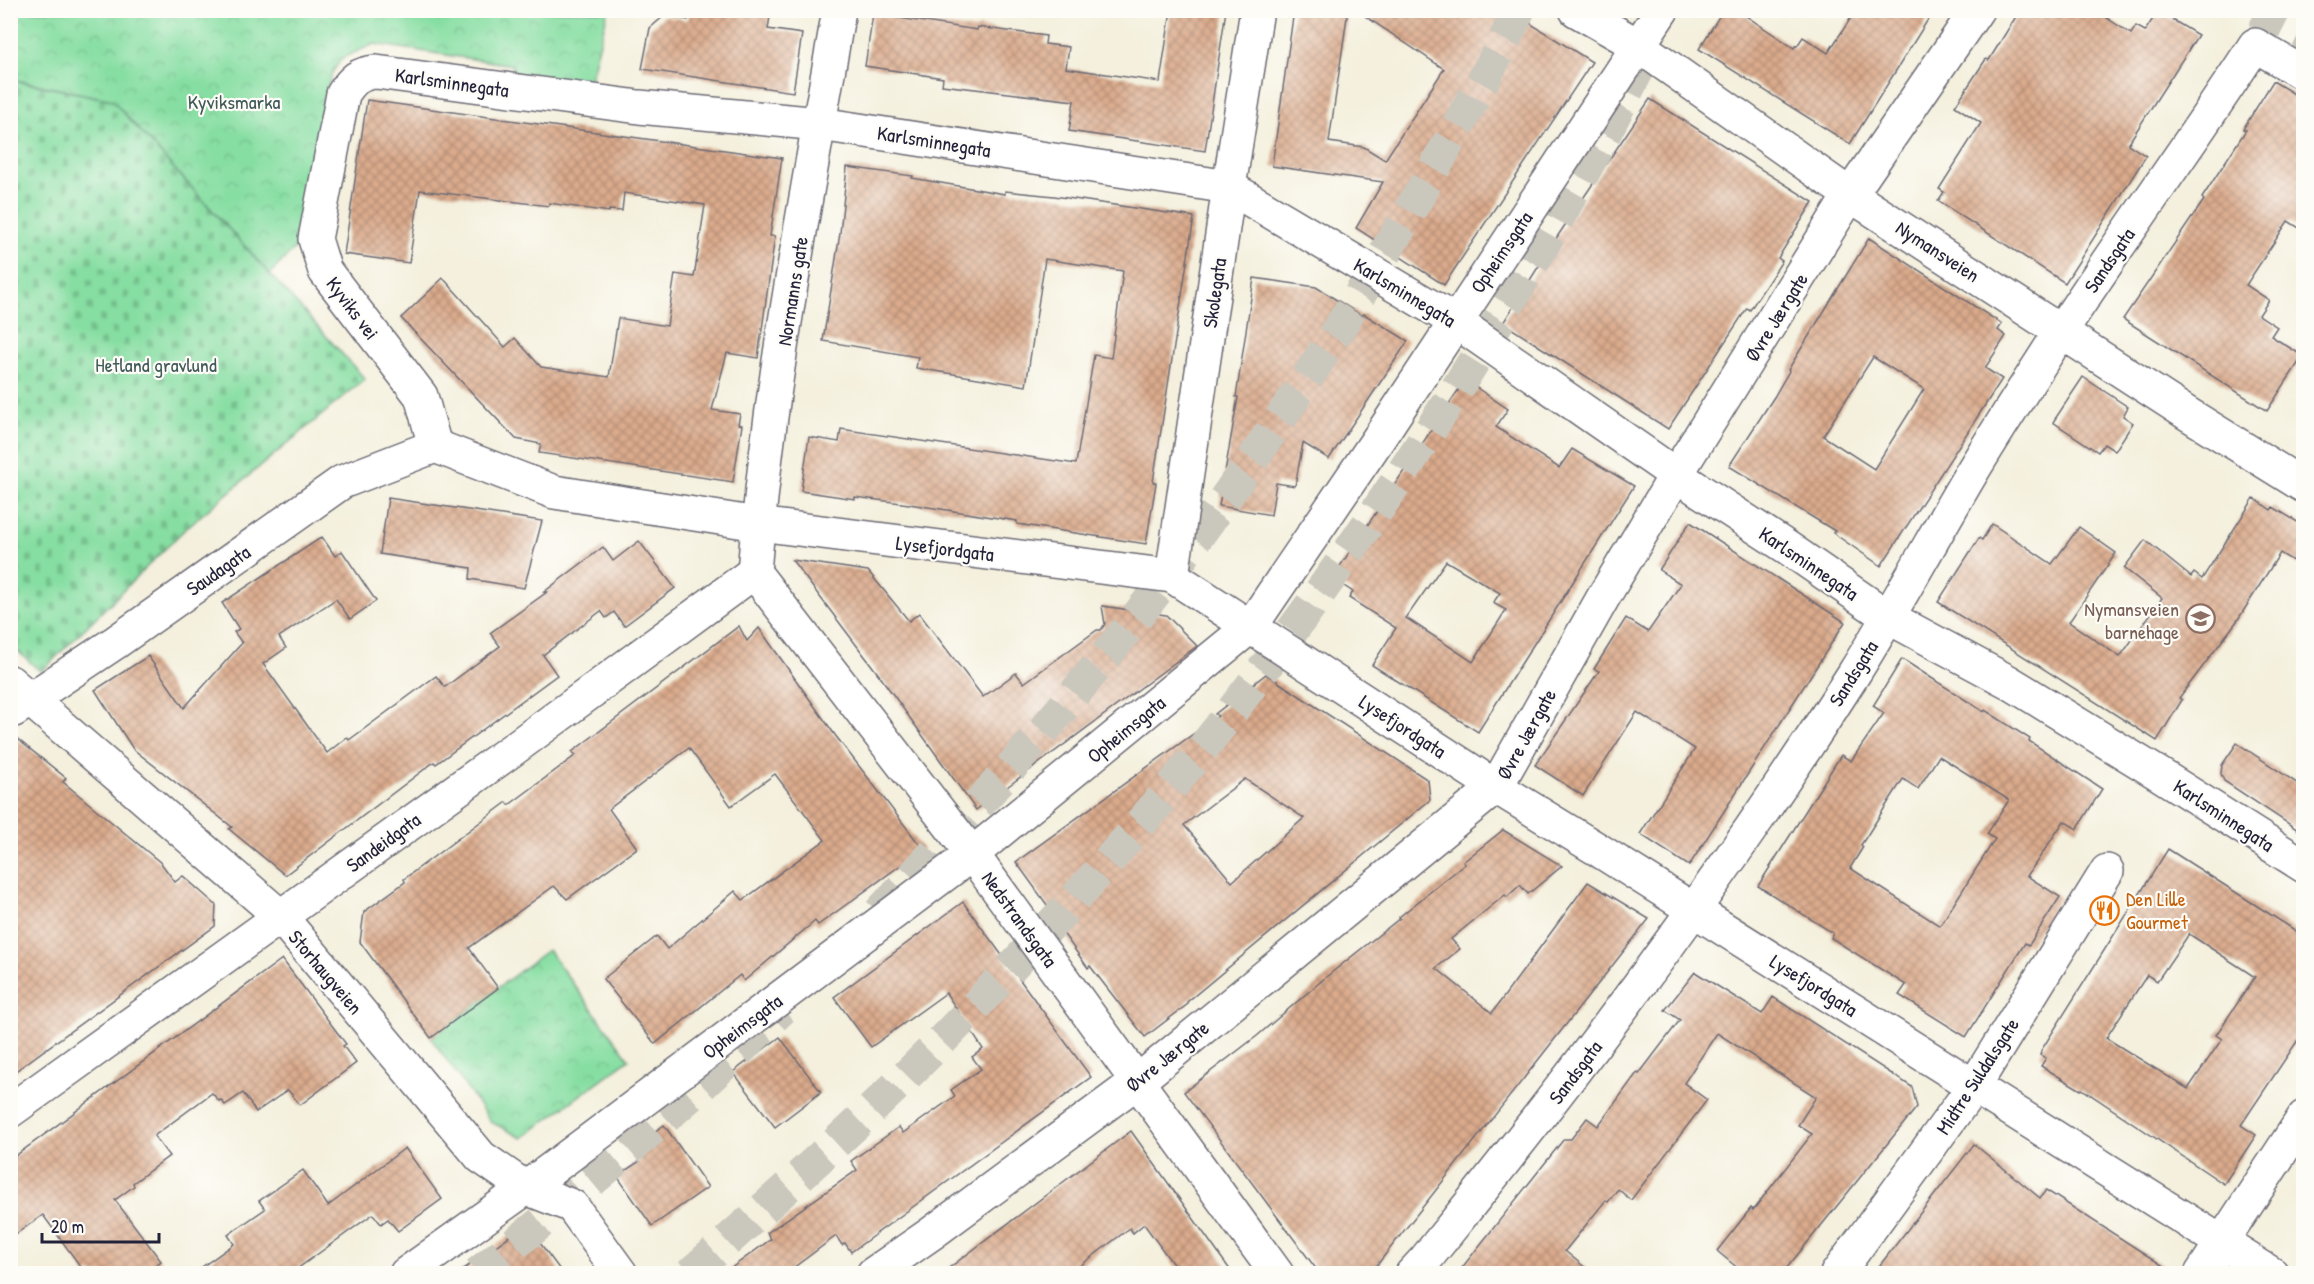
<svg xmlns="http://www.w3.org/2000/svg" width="2314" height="1284" viewBox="0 0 2314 1284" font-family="'Patrick Hand',sans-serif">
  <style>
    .cemetery { fill: url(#cemetery-stones); stroke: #54806e; stroke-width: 1.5 }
    .park { fill: url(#park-crowns); stroke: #54806e; stroke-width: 1.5 }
    .building { fill: url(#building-cross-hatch); fill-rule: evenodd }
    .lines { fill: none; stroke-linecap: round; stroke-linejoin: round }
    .secondary-tunnel { stroke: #cac7bd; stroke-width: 33; stroke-dasharray: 33 16; stroke-linecap: butt }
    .trunk-tunnel { stroke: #cac7bd; stroke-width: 33; stroke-dasharray: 33 16; stroke-linecap: butt }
    .minor-casing { stroke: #6c6a74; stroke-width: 36 }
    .minor { stroke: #fff; stroke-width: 33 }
    .labels { text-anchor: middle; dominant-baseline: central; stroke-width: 4.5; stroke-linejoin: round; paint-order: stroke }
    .street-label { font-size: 20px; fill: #22223b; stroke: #fdfcf7 }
    .park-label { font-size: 20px; fill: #405a5a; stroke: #fdfcf7 }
    .education-label { font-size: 20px; fill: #785e54; stroke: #fdfcf7; text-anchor: end }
    .food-label { font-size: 20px; fill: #c56008; stroke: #fdfcf7; text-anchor: start }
  </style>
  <defs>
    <pattern id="cemetery-stones" width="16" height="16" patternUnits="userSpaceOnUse" patternTransform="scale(1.5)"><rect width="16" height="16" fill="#86dea2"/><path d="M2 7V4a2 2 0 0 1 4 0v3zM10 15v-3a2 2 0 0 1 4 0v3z" fill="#73be8c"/></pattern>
    <pattern id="park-crowns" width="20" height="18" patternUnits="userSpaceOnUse" patternTransform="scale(1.5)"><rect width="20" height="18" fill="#86dea2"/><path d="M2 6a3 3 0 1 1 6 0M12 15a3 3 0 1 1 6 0" fill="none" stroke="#73be8c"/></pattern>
    <pattern id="building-cross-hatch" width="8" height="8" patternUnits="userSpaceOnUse" patternTransform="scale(1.5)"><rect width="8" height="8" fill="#dbab8c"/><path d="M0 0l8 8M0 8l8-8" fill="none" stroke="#b18b74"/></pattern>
  </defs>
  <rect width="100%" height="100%" fill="#fdfcf7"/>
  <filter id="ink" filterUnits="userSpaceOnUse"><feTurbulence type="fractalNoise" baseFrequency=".0167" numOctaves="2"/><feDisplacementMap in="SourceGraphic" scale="12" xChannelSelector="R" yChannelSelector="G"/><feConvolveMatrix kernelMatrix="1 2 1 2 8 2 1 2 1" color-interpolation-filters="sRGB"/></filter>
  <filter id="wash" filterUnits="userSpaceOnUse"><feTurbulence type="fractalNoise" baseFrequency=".008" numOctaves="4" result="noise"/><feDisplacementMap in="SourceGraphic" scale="24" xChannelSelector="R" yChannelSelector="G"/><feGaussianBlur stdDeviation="1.35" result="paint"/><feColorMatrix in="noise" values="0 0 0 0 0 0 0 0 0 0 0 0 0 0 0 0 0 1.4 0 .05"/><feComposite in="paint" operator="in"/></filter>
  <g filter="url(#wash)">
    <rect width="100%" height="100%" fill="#f4f0dd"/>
    <path class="cemetery" d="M11,80L112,100L365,379L186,528L41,672L11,645Z"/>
    <g class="park">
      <path d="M10,11H608L587,93L516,81L512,65L374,44L342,58L333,71L327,88L302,241L270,274L112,100L11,79Z"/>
      <path d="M548,950L629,1059L522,1138L491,1122L431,1038Z"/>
    </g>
    <g id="blocks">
      <g class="building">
        <path d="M689,10H771L768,29L802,34L793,92L642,69L650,28L664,16L688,20Z"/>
        <path d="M1171,10H1226L1205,151L1069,131L1074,101L942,85L943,78L865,66L873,14L977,30L978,27L1046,36L1045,44L1069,47L1066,68L1160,82Z"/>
        <path d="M1294,10H1348L1329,142L1364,147L1385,160L1444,69L1356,10H1509L1592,62L1444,285L1356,228L1383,182L1272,166Z"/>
        <path d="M1723,10H1737L1794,48L1796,45L1797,46L1803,37L1828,53L1856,10H1934L1850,144L1699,49Z"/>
        <path d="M2020,10H2095L2131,34L2136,26L2145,31L2158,11L2198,35L2128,144L2146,156L2065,283L1938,201L1944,192L1939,189L1981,123L1955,106L1986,59L1989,60Z"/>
        <path d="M2273,81L2304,100V231L2288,221L2246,285L2269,300L2259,315L2277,327L2271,336L2303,356L2267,411L2123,319L2204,200L2202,198L2246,130L2243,129Z"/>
        <path d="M1650,99L1813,202L1778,258L1782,261L1750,310L1747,308L1668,429L1503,323L1559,234Z"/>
        <path d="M367,100L782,158L770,236H775L758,358L727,353L712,410L740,414L738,424L742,425L733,482L539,453L541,444L516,439L401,318L443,278L505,347L515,338L541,367L609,377L618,318L667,326L675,274L694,277L705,205L624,193L622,211L609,210V212L549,203V206L420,190L409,263L344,254Z"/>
        <path d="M847,167L913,176L912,178L1005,194V191L1054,196L1194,217L1153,482L1156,483L1146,544L1017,524V521L909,504L855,497V499L801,491L809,437L839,442L841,429L1076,464L1094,355L1111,358L1123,271L1045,259L1026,386L916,368L918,357L823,341L840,233Z"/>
        <path d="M1869,238L2002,324L1998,330L2006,336L1985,368L2002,379L1881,566L1833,533L1835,531L1729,466L1774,397L1789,371L1788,370ZM1873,357L1924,389L1874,469L1823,436Z"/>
        <path d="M1254,278L1316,287L1362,316L1364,314L1408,341L1329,459L1303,443L1295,486L1276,483L1271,515L1219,506L1238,397H1236Z"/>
        <path d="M2083,377L2128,407L2123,416L2133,423L2115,451L2104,444L2098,452L2053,422Z"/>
        <path d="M1465,380L1508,409L1496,427L1559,468L1572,449L1634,486L1478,732L1372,665L1396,628L1349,598L1353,592L1332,578ZM1446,561L1500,593L1493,603L1506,610L1473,662L1406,618Z"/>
        <path d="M388,498L542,521L524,588L470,579L471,568L380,554Z"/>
        <path d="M2254,498L2271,510L2273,507L2304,526V568L2280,553L2237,621L2179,698L2182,700L2157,741L1938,602L1979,538L1982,540L1992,524L2052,564L2079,527L2116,553L2069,622L2120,657L2162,598L2124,568L2145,540L2191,577L2194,573L2202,579Z"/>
        <path d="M1690,522L1845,622L1689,866L1640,834L1695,749L1637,712L1583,796L1535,765L1599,671L1594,669L1626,618L1648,632L1681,584L1659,570Z"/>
        <path d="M322,537L335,556L342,551L376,601L350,619L336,599L279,637L286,648L263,664L327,753L347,737L349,740L436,676L445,687L500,646L490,633L547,592H544L603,547L613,561L639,541L675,588L624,626L614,612L606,618L601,611L543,655L557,675L436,764L434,762L285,875L229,829L232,827L133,749L95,690L148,656L184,708L242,643L234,632L239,629L222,603Z"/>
        <path d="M792,560L868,571L909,621L919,613L983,697L1016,673L1024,683L1097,630H1101L1105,624L1102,606L1166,615L1197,646L976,810L879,675Z"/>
        <path d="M739,626L747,641L759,628L835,735L923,849L818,925L815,921L744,981L740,975L655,1044L603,979L657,936L667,949L735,891L743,900L825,840L775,774L731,806L689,748L609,809L637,848L567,899L554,886L469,948L498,988L431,1038L360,942L364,912L405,882L404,879L507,802L509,805L576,755L572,752Z"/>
        <path d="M1902,659L1984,712L1985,710L2030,739L2029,741L2102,789L2077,829L2064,821L2027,876L2060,897L2029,945L2025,943L1966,1037L1899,995L1906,985L1831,938L1833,933L1758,886L1841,755L1851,761L1884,713L1873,706ZM1939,756L2009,800L1987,834L1995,839L1940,926L1850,868L1863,847L1861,845L1903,779L1918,789Z"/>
        <path d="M1266,674L1428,780L1430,800L1187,1002L1188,1004L1145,1037L1090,966L1088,968L1060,929L1063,927L1016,862L1218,716L1215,714ZM1245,779L1304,818L1232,882L1184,825Z"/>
        <path d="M10,733L66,778L63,782L161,863L175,882L183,876L216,905L215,926L10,1075Z"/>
        <path d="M2237,743L2304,788V834L2224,781L2221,774L2222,765Z"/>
        <path d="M1503,830L1562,866L1528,894L1520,885L1507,897L1505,895L1451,939L1460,949L1436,968L1492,1013L1588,882L1649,919L1370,1274H1320L1184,1092L1257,1036L1326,977L1400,918L1399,917L1465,864L1463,862Z"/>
        <path d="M2168,849L2304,936V1031L2241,1125L2256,1135L2224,1184L2082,1089L2081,1090L2041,1066L2046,1058L2040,1055L2042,1049ZM2189,934L2255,977L2216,1035L2222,1039L2188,1089L2106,1038L2147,975L2157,981Z"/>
        <path d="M963,902L1091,1077L851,1252L845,1243L842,1245L836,1236L785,1274H723L771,1239L767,1233L857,1170L851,1161L899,1127L903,1133L955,1096L951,1090L981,1069L972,1057L983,1049L946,993L871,1047L834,997Z"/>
        <path d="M282,959L346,1044L343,1046L356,1063L300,1105L288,1090L256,1112L243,1093L225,1105L221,1100L219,1101L212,1093L154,1136L169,1156L133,1183L134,1186L115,1200L161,1261L144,1274H86L43,1215L10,1238V1160Z"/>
        <path d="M1695,972L1762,1014L1773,997L1912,1087L1917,1107L1782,1274H1745L1717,1251L1751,1208L1753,1210L1812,1134L1798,1125L1816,1097L1717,1033L1684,1083L1707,1100L1631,1200L1618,1189L1608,1202L1606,1200L1565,1251L1593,1274H1457L1564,1139H1571L1587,1118L1598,1126L1637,1073L1639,1074L1680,1020L1665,1010Z"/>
        <path d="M780,1037L821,1092L775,1127L733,1072Z"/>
        <path d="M664,1125L708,1187L652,1226L617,1176L640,1161L631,1148Z"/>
        <path d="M1131,1131L1233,1274H1180L1144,1224L1133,1233L1130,1228L1069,1274H941Z"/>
        <path d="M1974,1144L2040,1198L2046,1190L2176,1274H1873Z"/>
        <path d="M405,1148L442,1199L398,1231L388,1219L381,1224L373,1214L290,1274H192L234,1244L228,1235L265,1209L259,1201L303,1170L328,1206Z"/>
        <path d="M526,1224L563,1274H457Z"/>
      </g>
    </g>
  </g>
  <g filter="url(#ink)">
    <use href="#blocks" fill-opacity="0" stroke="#6c6a74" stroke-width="1.5"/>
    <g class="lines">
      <path class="secondary-tunnel" d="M2256,10L2304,34"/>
      <g class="trunk-tunnel">
        <path d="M879,913C956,830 1032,746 1104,658C1230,502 1342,333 1440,158C1467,109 1495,61 1519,10"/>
        <path d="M477,1274C583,1190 686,1104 782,1009"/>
        <path d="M690,1274C778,1196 866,1118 948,1034C1042,937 1134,836 1218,729C1382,518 1524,295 1645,56"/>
      </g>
      <defs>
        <g id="minor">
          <path d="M1576,10L1639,46L1850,195L2188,414L2304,486"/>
          <path d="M435,446L421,396L325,271L315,239L343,94C352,80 359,73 376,72L639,107L820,124L1229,187L1455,321L1676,475L1788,548L1888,617L2009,682L2159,774L2304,866"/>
          <path d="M435,446L554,492L758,524L1172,576L1496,787L1597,849L2272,1274"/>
          <path d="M754,572L972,854L1277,1274"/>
          <path d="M754,572C769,384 807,196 839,10"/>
          <path d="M1172,576L1229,187L1257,10"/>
          <path d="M10,682L280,916L481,1157L526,1188L572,1206L621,1274"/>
          <path d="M14,710L116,642L342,482L435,446"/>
          <path d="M10,1111L512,750L754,572"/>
          <path d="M406,1274L526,1188L972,854L1251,626L1381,435L1662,10"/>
          <path d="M873,1274L932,1233L1138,1081L1496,787L1604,596L1676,475L1850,195L1977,10"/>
          <path d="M1412,1274L1425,1260C1578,1072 1723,879 1853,675C1894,610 1930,543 1969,477C1998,429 2029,381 2060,333C2123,236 2192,142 2255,45L2304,74"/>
          <path d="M1837,1274L1974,1086L2107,871"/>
          <path d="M2201,1274L2304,1117"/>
        </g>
      </defs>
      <use href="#minor" class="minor-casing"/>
      <use href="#minor" class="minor"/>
    </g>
  </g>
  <defs>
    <symbol id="school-ring" viewBox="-11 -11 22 22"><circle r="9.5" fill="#fdfcf7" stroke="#8d6e63" stroke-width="1.5"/><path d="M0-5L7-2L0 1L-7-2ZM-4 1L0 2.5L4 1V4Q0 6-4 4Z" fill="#8d6e63"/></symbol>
    <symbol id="restaurant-ring" viewBox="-11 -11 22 22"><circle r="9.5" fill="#fdfcf7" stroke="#e8710a" stroke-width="1.5"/><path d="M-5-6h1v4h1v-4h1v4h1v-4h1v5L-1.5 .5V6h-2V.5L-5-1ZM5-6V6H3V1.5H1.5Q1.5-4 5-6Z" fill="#e8710a"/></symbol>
  </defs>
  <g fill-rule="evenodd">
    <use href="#school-ring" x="2184" y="602" width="33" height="33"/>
    <use href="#restaurant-ring" x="2088" y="894" width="33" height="33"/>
  </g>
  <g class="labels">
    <g class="street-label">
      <text transform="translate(452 82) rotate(8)">Karlsminnegata</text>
      <text transform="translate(934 141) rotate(9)">Karlsminnegata</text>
      <text transform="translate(1938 251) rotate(33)">Nymansveien</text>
      <text transform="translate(1501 252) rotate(-56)">Opheimsgata</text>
      <text transform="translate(2109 260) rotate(-56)">Sandsgata</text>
      <text transform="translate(792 291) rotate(-81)">Normanns gate</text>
      <text transform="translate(1405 292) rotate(31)">Karlsminnegata</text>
      <text transform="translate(1214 293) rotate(-82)">Skolegata</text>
      <text transform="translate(353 308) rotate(53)">Kyviks vei</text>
      <text transform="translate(1776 317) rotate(-58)">Øvre Jærgate</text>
      <text transform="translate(945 548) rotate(7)">Lysefjordgata</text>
      <text transform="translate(1809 563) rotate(34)">Karlsminnegata</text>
      <text transform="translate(218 570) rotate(-35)">Saudagata</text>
      <text transform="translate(1853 673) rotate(-58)">Sandsgata</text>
      <text transform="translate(1403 726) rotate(33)">Lysefjordgata</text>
      <text transform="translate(1126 729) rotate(-39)">Opheimsgata</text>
      <text transform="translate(1526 734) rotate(-61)">Øvre Jærgate</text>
      <text transform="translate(2224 815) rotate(33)">Karlsminnegata</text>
      <text transform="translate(383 842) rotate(-36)">Sandeidgata</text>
      <text transform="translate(1020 919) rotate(54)">Nedstrandsgata</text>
      <text transform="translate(326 972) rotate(50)">Storhaugveien</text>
      <text transform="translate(1814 985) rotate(32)">Lysefjordgata</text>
      <text transform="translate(742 1026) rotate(-37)">Opheimsgata</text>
      <text transform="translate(1167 1056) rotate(-39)">Øvre Jærgate</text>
      <text transform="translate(1575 1072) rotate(-53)">Sandsgata</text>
      <text transform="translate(1977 1076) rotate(-57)">Midtre Suldalsgate</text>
    </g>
    <g class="park-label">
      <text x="234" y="101">Kyviksmarka</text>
      <text x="156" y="364">Hetland gravlund</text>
    </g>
    <g class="education-label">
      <text x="2179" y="608">Nymansveien<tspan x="2179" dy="23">barnehage</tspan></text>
    </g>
    <g class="food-label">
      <text x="2126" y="898">Den Lille<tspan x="2126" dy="23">Gourmet</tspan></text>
    </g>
  </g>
  <rect width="2314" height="1284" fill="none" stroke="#fdfcf7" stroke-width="36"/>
  <path d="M42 1233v9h117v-9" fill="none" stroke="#22223b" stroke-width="3"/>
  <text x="51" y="1233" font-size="18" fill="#22223b" stroke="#fdfcf7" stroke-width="4.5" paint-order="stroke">20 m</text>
</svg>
